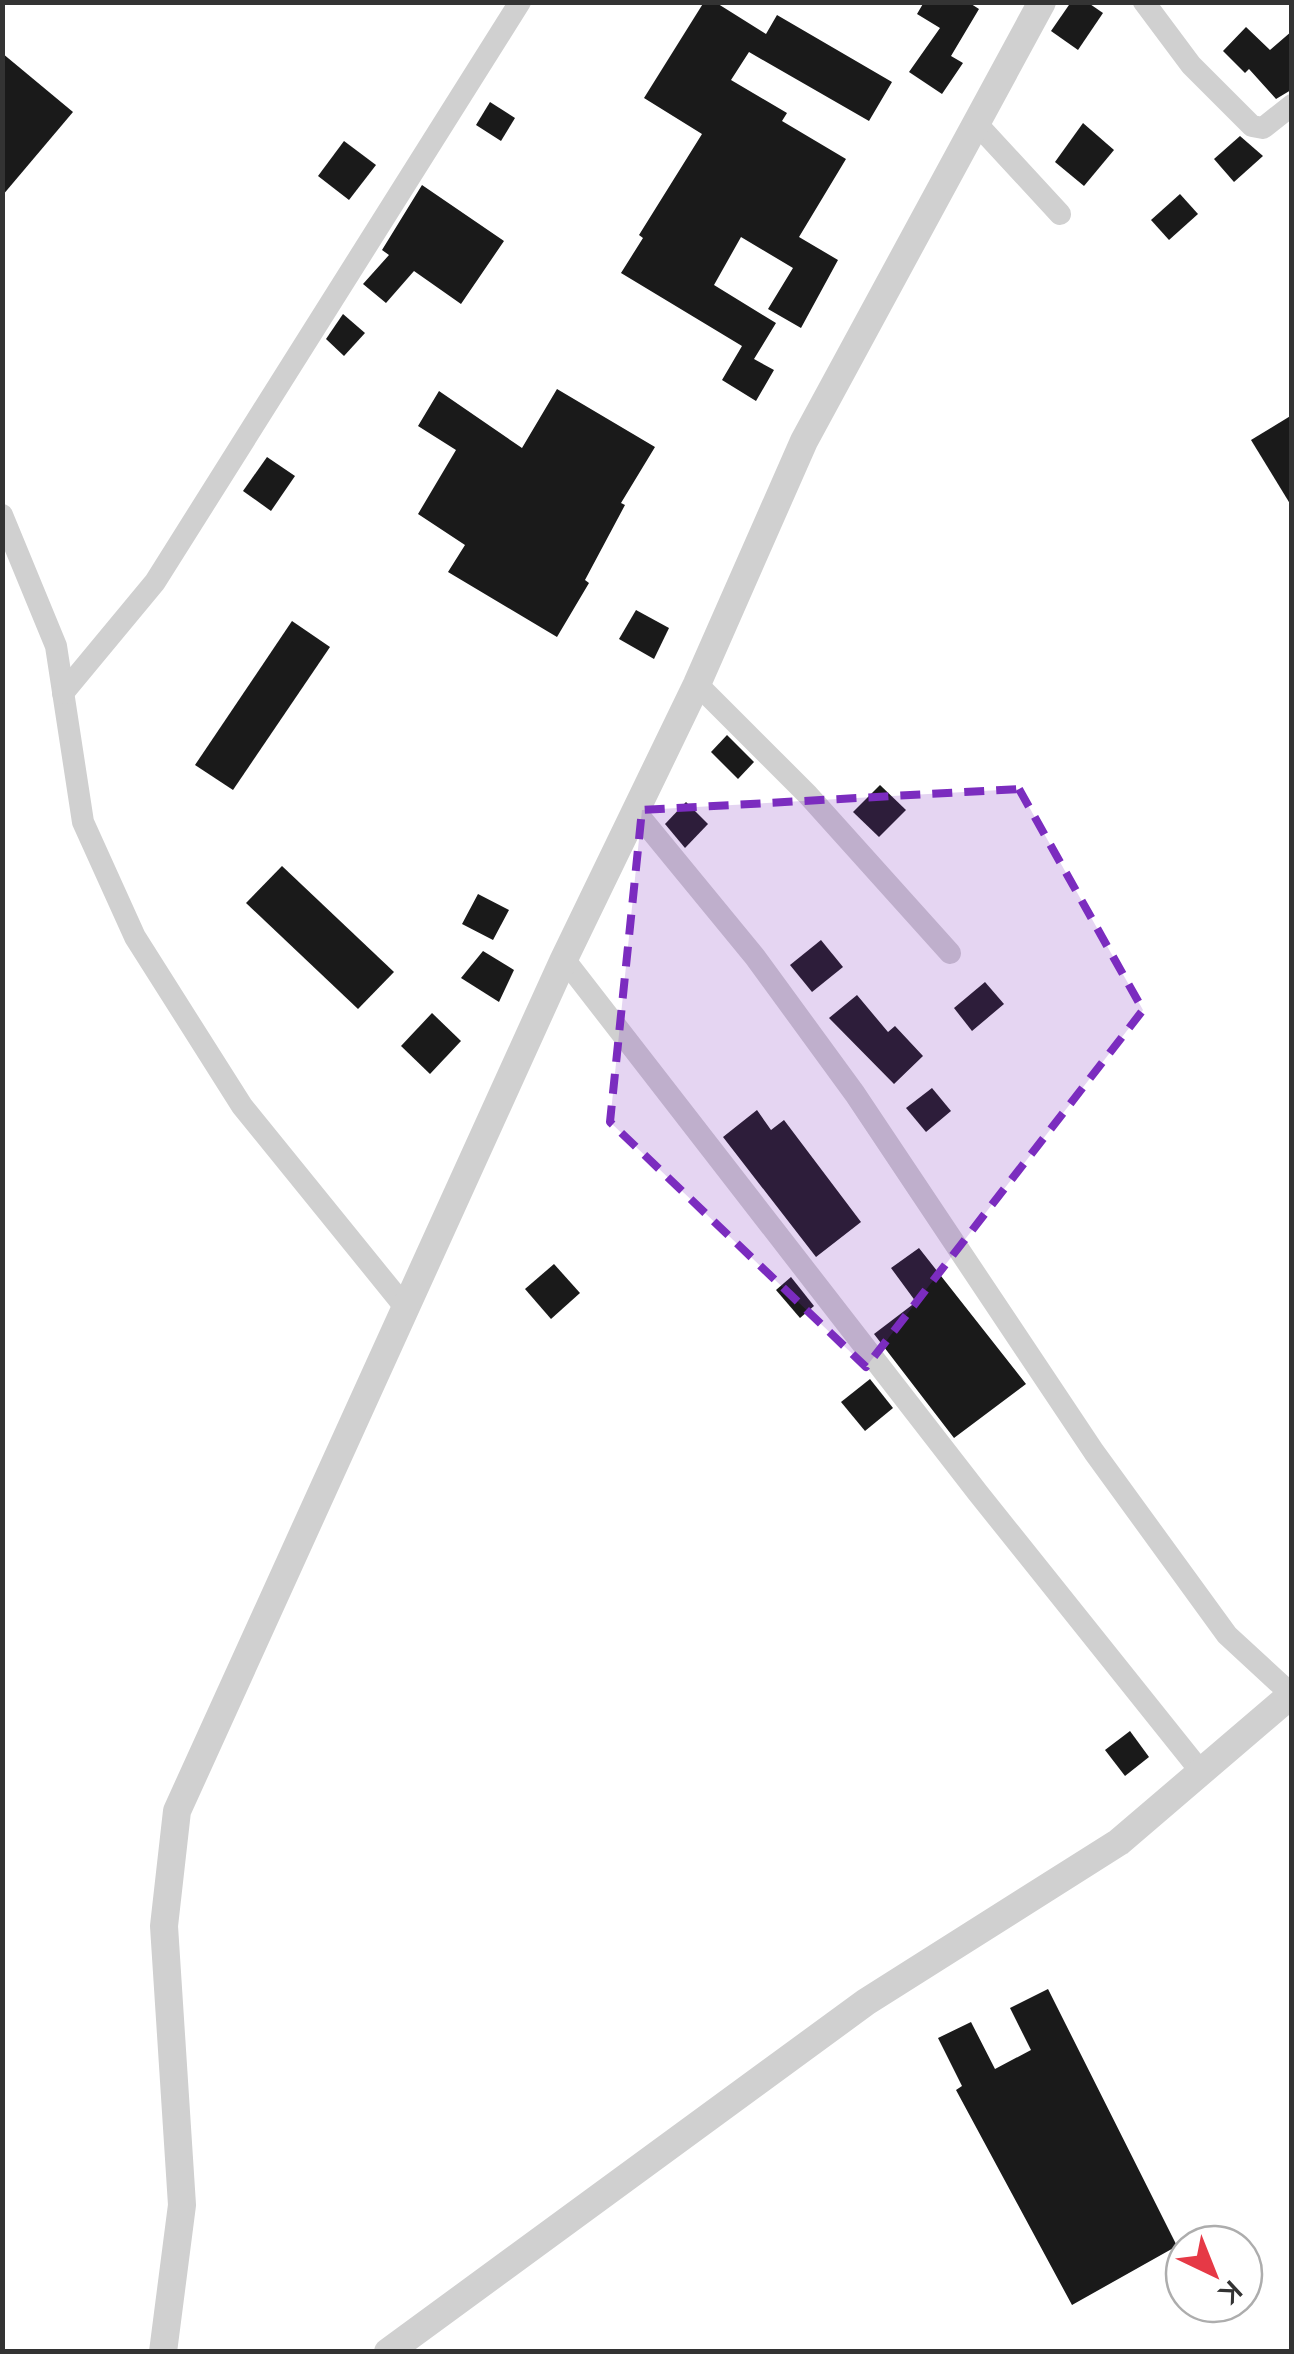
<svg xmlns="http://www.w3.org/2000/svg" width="1294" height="2354" viewBox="0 0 1294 2354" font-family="Mulish,sans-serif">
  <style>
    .building { fill: #1a1a1a }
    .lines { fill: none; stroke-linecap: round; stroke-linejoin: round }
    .minor { stroke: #d0d0d0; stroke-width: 22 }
    .tertiary { stroke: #d0d0d0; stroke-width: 28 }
    .marked { fill: #7b2cbf; fill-opacity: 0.2; stroke: #7b2cbf; stroke-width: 8; stroke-dasharray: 20 12; stroke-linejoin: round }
  </style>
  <rect width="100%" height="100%" fill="#fff"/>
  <g class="building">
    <path d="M704,2H715L766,34L777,15L892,82L869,121L749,52L731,80L787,113L782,121L846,159L799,237L838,260L801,328L768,309L793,268L741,237L714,285L776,323L754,359L774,370L756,401L722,380L742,346L621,273L643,238L639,235L702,134L644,98Z"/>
    <path d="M924,2H968L979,9L951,56L963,63L942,94L909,72L940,28L917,14Z"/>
    <path d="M1071,2H1087L1103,13L1078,50L1051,31Z"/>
    <path d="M1246,27L1270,50L1292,31L1291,90L1276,99L1249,69L1245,73L1223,51Z"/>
    <path d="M2,53L73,112L2,196Z"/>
    <path d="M490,102L515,118L501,141L476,125Z"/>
    <path d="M1083,123L1114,150L1084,186L1055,162Z"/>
    <path d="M1240,136L1263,156L1234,182L1214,159Z"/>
    <path d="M344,141L376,165L349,200L318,176Z"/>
    <path d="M422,185L504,241L461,304L414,271L386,303L363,284L389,255L382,250Z"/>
    <path d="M1180,194L1198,214L1169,240L1151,220Z"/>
    <path d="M343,314L365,333L344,356L326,339Z"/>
    <path d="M557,389L655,447L621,503L625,505L585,580L589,583L557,637L448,572L465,545L418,514L456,450L418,426L439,391L522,448Z"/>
    <path d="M1292,415V507L1251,440Z"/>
    <path d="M267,457L295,476L271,511L243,491Z"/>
    <path d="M636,610L669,628L654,659L619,639Z"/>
    <path d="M292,621L330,647L233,790L195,765Z"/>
    <path d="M727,735L754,762L738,779L711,752Z"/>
    <path d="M880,785L906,810L879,837L853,812Z"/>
    <path d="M686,802L708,824L685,848L665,824Z"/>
    <path d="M282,866L394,972L358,1009L246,903Z"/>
    <path d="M478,894L509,910L493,940L462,924Z"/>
    <path d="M821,940L843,967L812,992L790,965Z"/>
    <path d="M483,951L514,970L499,1002L461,978Z"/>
    <path d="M985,982L1004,1004L972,1031L954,1008Z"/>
    <path d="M857,995L888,1032L895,1026L923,1056L894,1084L829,1018Z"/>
    <path d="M432,1013L461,1041L430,1074L401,1046Z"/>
    <path d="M932,1088L951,1111L926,1132L906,1108Z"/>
    <path d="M757,1110L771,1130L784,1120L861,1222L816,1257L723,1137Z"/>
    <path d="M919,1248L1026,1384L954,1438L874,1334L916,1302L891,1268Z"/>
    <path d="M554,1264L580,1293L551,1319L525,1289Z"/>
    <path d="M791,1277L814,1306L800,1318L776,1290Z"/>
    <path d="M870,1379L893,1408L865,1431L841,1402Z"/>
    <path d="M1130,1731L1149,1757L1125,1776L1105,1750Z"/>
    <path d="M1048,1989L1177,2246L1072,2305L956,2090L962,2086L938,2038L971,2022L995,2069L1031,2050L1010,2008Z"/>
  </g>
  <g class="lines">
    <g class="minor">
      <path d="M1144,2L1191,65L1252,126L1263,128L1292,105"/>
      <path d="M976,123L1060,214"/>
      <path d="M2,515L56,646L83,822L135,937L242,1106L405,1307"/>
      <path d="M697,684L808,795L950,953"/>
      <path d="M63,693L155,582L520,2"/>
      <path d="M636,812L755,957L855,1094L1094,1452L1227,1635L1291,1694"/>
      <path d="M564,959L978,1493L1202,1773"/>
    </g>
    <g class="tertiary">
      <path d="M163,2352L182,2205L164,1926L177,1811L564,959L697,684L804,441L1042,2"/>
      <path d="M388,2352L866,2002L1119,1842L1292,1694"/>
    </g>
  </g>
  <path class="marked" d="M1019,789L1143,1010L866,1367L610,1122L642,810Z"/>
  <rect width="1294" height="2354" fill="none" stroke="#333333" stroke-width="10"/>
  <g transform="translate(1214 2274) rotate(137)"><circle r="48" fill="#ffffff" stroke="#adadad" stroke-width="2.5"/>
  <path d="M0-8L18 38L0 25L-18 38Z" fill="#e63946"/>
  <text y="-15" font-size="28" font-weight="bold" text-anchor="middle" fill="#333333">K</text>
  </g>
</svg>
